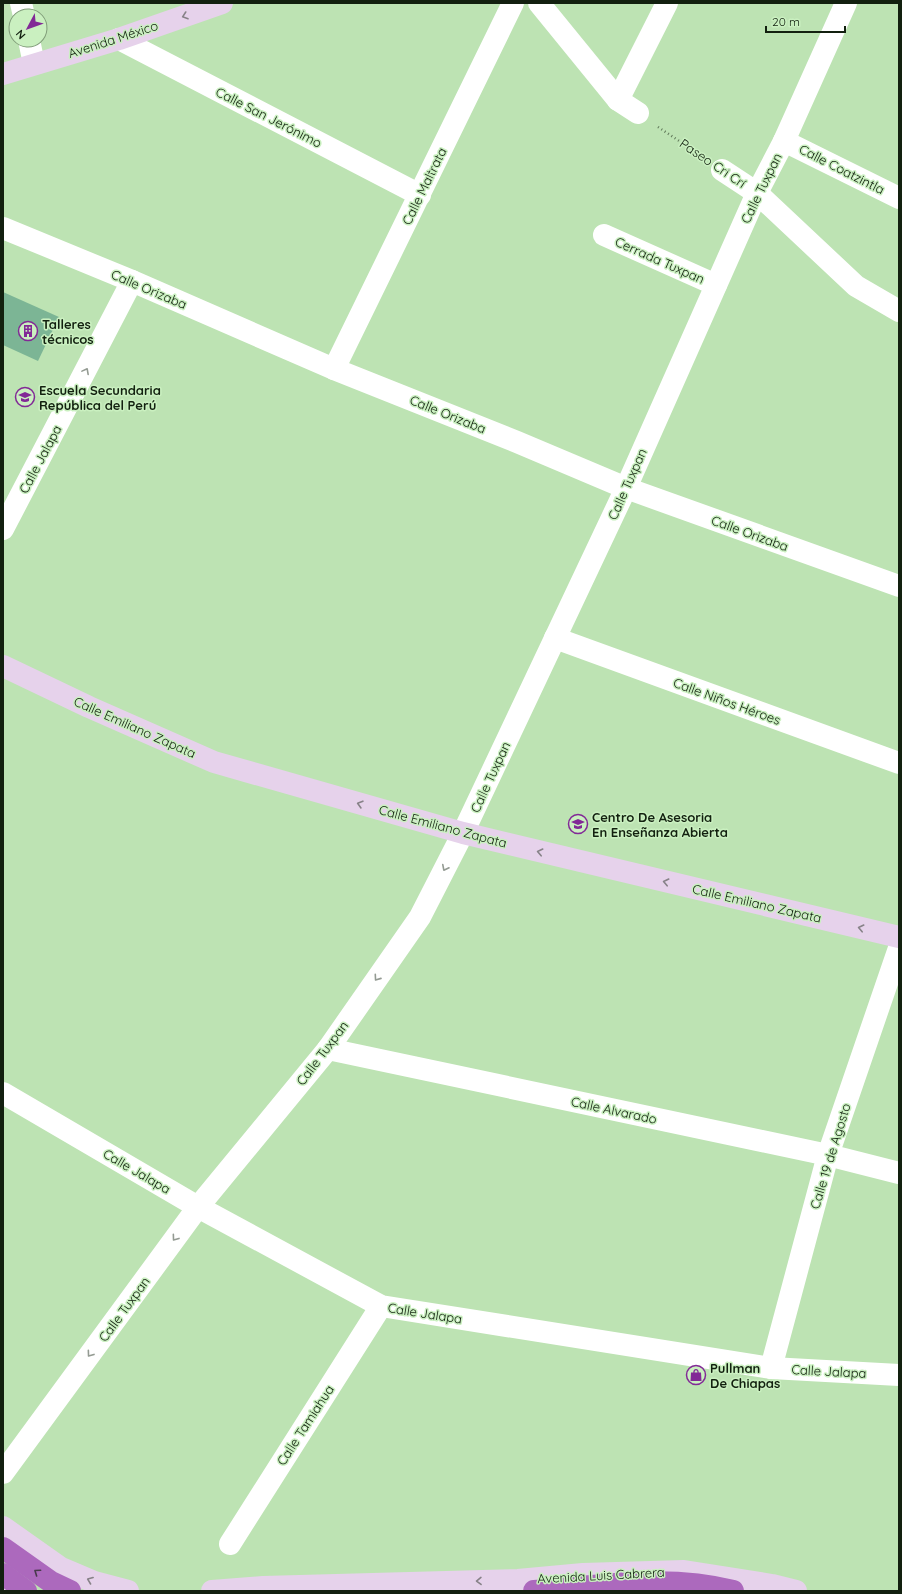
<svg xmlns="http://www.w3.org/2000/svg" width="902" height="1594" viewBox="0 0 902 1594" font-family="Quicksand,sans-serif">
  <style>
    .building { fill: #7cb595 }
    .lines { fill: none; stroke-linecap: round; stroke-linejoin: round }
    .path { stroke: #617a5a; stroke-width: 2.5; stroke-dasharray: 1 3; stroke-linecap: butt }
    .street { stroke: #fff; stroke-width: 22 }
    .secondary { stroke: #e6d2eb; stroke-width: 22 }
    .highway { stroke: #ac69bd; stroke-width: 22 }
    .oneway { stroke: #878288 }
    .oneway2 { stroke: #949b93 }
    .oneway3 { stroke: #483a4c }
    .labels { text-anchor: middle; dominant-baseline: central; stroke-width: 3; stroke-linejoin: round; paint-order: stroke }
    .street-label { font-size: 13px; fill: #12200f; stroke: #caf0c0 }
    .poi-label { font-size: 13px; font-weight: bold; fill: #12200f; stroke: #caf0c0; text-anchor: start }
  </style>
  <rect width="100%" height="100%" fill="#bde3b3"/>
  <path class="building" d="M3,292L59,317L38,361L3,345Z"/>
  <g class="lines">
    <path class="path" d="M658,127L702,156"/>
    <g class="street">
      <path d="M21,3L24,16"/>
      <path d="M539,3L618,100L638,113"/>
      <path d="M119,39L420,195"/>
      <path d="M29,40L34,64"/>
      <path d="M618,100L667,3"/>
      <path d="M784,141L899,198"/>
      <path d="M722,170L757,193L856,286L899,311"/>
      <path d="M3,228L132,281L334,369L517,442L626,488L899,586"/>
      <path d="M604,235L716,285"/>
      <path d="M334,369L513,3"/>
      <path d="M3,529L132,281"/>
      <path d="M555,638L899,763"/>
      <path d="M328,1049L828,1155L899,1173"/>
      <path d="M3,1093L198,1207L381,1306L771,1368L899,1375"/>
      <path d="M771,1368L828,1155L899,948"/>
      <path d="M3,1473L198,1207L328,1049L420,917L463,833L626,488L757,193L784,141L846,3"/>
      <path d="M230,1544L381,1306"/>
    </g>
    <g class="secondary">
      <path d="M3,74L119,39L222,3"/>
      <path d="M3,666L89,707L214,762L463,833L899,937"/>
      <path d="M3,1527L61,1568L94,1582L128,1591"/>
      <path d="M3,1588L7,1591"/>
      <path d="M212,1591L263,1587L518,1580L583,1574L684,1571L772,1585L796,1591"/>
    </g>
    <g class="highway">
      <path d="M3,1548L51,1582L70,1591"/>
      <path d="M3,1574L26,1591"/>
      <path d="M534,1591C600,1586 668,1574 733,1591"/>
    </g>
  </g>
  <defs><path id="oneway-chevron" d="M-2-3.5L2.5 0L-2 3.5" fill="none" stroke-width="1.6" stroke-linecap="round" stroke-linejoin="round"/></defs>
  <g class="oneway">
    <use href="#oneway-chevron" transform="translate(185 16) rotate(161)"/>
    <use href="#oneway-chevron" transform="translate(360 804) rotate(-164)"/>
    <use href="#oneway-chevron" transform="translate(540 852) rotate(-167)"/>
    <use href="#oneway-chevron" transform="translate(666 882) rotate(-167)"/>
    <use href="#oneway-chevron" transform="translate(861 928) rotate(-167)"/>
    <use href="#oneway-chevron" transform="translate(90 1580) rotate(-159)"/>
    <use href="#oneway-chevron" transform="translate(479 1581) rotate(179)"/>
  </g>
  <g class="oneway2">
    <use href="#oneway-chevron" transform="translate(86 371) rotate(-62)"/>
    <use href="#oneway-chevron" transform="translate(445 868) rotate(117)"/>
    <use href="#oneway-chevron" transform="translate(377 978) rotate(125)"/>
    <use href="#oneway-chevron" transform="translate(175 1238) rotate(126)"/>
    <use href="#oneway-chevron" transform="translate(90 1354) rotate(126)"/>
  </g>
  <use class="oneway3" href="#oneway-chevron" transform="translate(37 1572) rotate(-145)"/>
  <defs>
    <symbol id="building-ring" viewBox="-11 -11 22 22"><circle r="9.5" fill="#caf0c0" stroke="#822996" stroke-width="1.5"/><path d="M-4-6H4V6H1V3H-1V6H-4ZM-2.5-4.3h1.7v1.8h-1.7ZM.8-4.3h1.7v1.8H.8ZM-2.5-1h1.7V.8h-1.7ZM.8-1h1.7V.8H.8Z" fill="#822996"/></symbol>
    <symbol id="school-ring" viewBox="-11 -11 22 22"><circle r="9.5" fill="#caf0c0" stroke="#822996" stroke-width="1.5"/><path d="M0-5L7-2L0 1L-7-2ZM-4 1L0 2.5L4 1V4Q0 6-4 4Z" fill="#822996"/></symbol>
    <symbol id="shop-ring" viewBox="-11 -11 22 22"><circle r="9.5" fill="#caf0c0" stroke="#822996" stroke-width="1.5"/><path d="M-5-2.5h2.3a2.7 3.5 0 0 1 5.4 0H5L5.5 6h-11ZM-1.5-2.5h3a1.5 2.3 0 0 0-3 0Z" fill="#822996"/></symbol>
  </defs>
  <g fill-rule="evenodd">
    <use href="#building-ring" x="17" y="320" width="22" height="22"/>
    <use href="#school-ring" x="14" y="386" width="22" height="22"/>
    <use href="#school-ring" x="567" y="813" width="22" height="22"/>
    <use href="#shop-ring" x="685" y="1364" width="22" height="22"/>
  </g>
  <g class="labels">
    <g class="street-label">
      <text transform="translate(113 39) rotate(-18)">Avenida México</text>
      <text transform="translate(269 117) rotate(27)">Calle San Jerónimo</text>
      <text transform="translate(713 163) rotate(34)">Paseo Cri Crí</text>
      <text transform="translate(842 169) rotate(27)">Calle Coatzintla</text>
      <text transform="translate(424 186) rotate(-64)">Calle Maltrata</text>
      <text transform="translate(761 188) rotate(-64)">Calle Tuxpan</text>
      <text transform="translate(660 260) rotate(24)">Cerrada Tuxpan</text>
      <text transform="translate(149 289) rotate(23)">Calle Orizaba</text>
      <text transform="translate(448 414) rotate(22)">Calle Orizaba</text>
      <text transform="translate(40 459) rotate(-62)">Calle Jalapa</text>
      <text transform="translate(627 484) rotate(-66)">Calle Tuxpan</text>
      <text transform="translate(750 533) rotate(20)">Calle Orizaba</text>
      <text transform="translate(727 701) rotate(20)">Calle Niños Héroes</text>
      <text transform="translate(135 727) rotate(24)">Calle Emiliano Zapata</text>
      <text transform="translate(490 777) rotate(-65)">Calle Tuxpan</text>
      <text transform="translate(443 826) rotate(15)">Calle Emiliano Zapata</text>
      <text transform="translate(757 903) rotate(13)">Calle Emiliano Zapata</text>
      <text transform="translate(322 1053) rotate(-53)">Calle Tuxpan</text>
      <text transform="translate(614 1110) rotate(12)">Calle Alvarado</text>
      <text transform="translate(830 1156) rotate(-73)">Calle 19 de Agosto</text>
      <text transform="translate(137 1171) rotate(30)">Calle Jalapa</text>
      <text transform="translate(124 1309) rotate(-54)">Calle Tuxpan</text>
      <text transform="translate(425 1313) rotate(9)">Calle Jalapa</text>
      <text transform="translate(829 1371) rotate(3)">Calle Jalapa</text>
      <text transform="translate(305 1425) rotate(-57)">Calle Tamiahua</text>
      <text transform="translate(601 1575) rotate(-3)">Avenida Luis Cabrera</text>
    </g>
    <g class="poi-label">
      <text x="42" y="324">Talleres<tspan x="42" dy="15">técnicos</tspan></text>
      <text x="39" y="390">Escuela Secundaria<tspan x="39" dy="15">República del Perú</tspan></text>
      <text x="592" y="817">Centro De Asesoria<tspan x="592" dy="15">En Enseñanza Abierta</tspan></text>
      <text x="710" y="1368">Pullman<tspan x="710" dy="15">De Chiapas</tspan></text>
    </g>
  </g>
  <rect width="902" height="1594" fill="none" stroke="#12200f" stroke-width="8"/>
  <g transform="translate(28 28) rotate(229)"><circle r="19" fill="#caf0c0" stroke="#809d79"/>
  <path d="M0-3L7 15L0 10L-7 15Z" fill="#822996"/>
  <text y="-6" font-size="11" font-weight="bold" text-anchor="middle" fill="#12200f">N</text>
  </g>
  <path d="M766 26v6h79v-6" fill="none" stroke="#12200f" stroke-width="2"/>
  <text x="772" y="26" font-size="12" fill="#12200f" stroke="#caf0c0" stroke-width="3" paint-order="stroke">20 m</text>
</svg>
